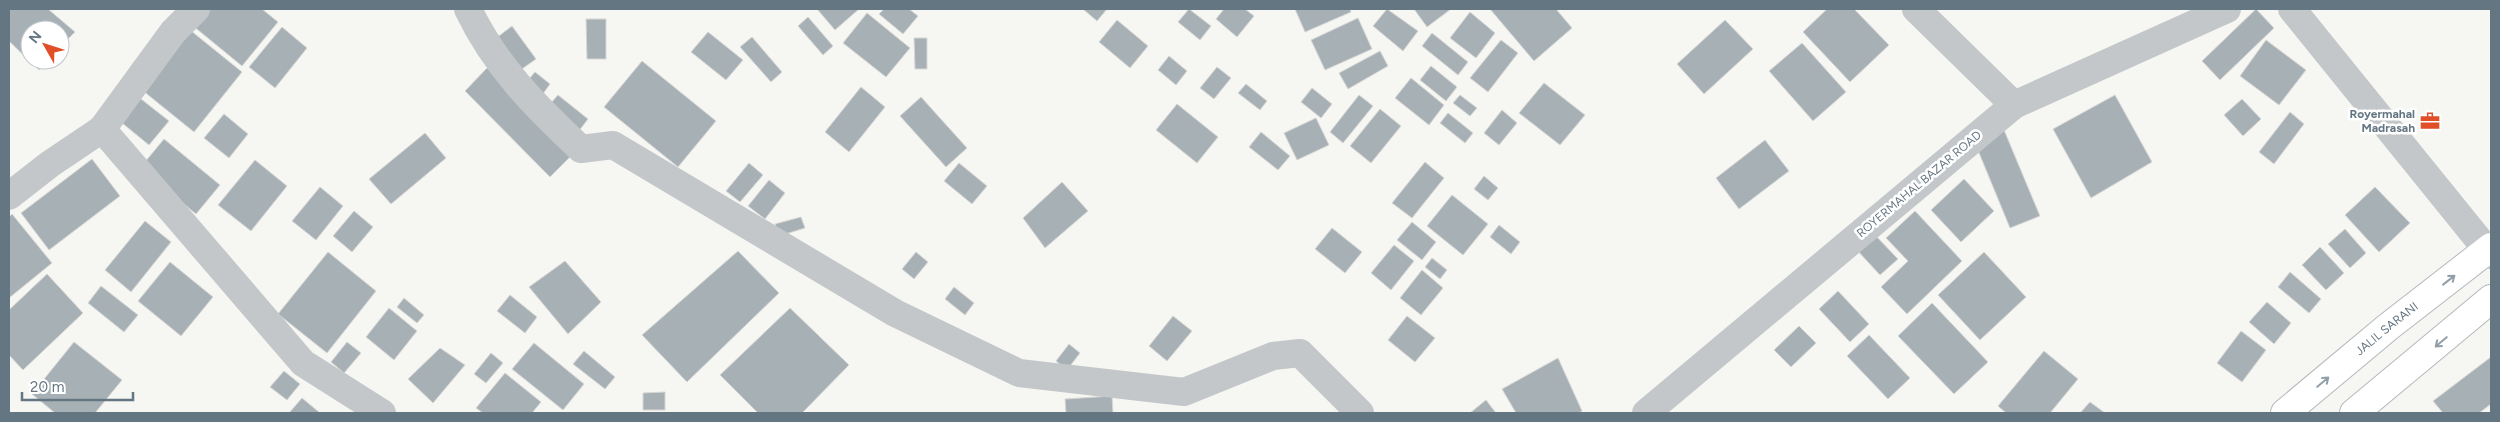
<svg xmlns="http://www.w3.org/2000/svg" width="2500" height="422" viewBox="0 0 2500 422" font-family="Figtree,sans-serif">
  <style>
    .building { fill: #a7b0b5; stroke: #d7d7d5 }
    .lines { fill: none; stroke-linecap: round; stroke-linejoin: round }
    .secondary-casing { stroke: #b3b9bd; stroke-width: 30 }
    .street { stroke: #c3c7ca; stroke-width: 28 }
    .secondary { stroke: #fff; stroke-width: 28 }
    .oneway { stroke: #939fa8 }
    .labels { text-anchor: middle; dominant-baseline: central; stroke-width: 5; stroke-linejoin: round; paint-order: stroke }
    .poi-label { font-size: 12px; font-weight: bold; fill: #657683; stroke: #fff; text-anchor: end }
    .street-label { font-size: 12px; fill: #657683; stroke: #fff }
  </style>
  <rect width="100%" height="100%" fill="#f6f6f2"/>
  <g class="building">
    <path d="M11,9H48L75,32L60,47V30H30V60H48L39,70L9,41V11Z"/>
    <path d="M205,9H262L278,22L242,66L192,25Z"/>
    <path d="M817,9H859L835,30Z"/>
    <path d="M884,9H909L918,16L903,34L879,14Z"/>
    <path d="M1083,9H1107L1097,21Z"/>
    <path d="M1189,9L1211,26L1200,40L1178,22Z"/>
    <path d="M1224,9H1245L1254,16L1237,37L1216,19Z"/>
    <path d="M1295,9H1350L1351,12L1305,32Z"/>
    <path d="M1387,9L1418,31L1403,51L1373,26Z"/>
    <path d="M1414,9H1451L1427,27Z"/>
    <path d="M1490,9H1556L1572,28L1534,61Z"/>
    <path d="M1827,9H1854L1889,45L1850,82L1803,32Z"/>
    <path d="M2256,9L2274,28L2220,80L2202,61Z"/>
    <path d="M1470,12L1495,33L1476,58L1450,38Z"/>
    <path d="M867,13L910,48L886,77L843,43Z"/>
    <path d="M808,17L833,46L823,55L798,26Z"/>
    <path d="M1358,18L1372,49L1325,70L1311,40Z"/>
    <path d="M586,19H606V59H587Z"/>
    <path d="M1117,20L1148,46L1130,68L1099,42Z"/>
    <path d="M1725,20L1753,49L1704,94L1677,64Z"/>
    <path d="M512,26L536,59L519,71L495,39Z"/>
    <path d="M282,27L307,48L275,88L249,67Z"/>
    <path d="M190,30L242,72L194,132L142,90Z"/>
    <path d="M708,32L743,60L726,80L691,52Z"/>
    <path d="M1432,33L1468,62L1458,75L1422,46Z"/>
    <path d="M752,37L782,72L771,82L740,47Z"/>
    <path d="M914,38H927V69H915Z"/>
    <path d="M1501,40L1518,53L1488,92L1470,78Z"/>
    <path d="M2266,40L2306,70L2279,105L2240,76Z"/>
    <path d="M1802,43L1846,92L1813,121L1769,71Z"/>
    <path d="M1380,51L1388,66L1348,89L1339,73Z"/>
    <path d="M1169,56L1187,71L1176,85L1158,70Z"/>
    <path d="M642,61L716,121L678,167L604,107Z"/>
    <path d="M1431,66L1457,87L1446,101L1420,80Z"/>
    <path d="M1217,67L1231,78L1214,99L1200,88Z"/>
    <path d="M487,68L573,154L550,177L465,91Z"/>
    <path d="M535,72L550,84L540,98L524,85Z"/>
    <path d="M1411,78L1444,105L1429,125L1395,98Z"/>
    <path d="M1544,83L1585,115L1560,145L1519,113Z"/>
    <path d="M1246,84L1267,101L1260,110L1238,93Z"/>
    <path d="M861,87L885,107L849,152L825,132Z"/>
    <path d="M1312,88L1332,104L1321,118L1301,102Z"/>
    <path d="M136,95L169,121L149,145L116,118Z"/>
    <path d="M558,95L588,119L575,136L544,111Z"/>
    <path d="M1359,95L1373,106L1343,143L1330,132Z"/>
    <path d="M1460,95L1477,108L1470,116L1453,103Z"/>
    <path d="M2115,95L2152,162L2091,198L2053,129Z"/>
    <path d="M921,97L967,148L946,167L900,116Z"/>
    <path d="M2242,99L2261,119L2243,136L2224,115Z"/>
    <path d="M1177,104L1218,137L1197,163L1156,130Z"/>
    <path d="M1380,109L1401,126L1371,163L1350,146Z"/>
    <path d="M1502,110L1517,123L1499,145L1484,133Z"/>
    <path d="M2290,112L2304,124L2274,164L2259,152Z"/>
    <path d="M1448,113L1473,133L1465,143L1440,123Z"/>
    <path d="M224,114L248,134L229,158L204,138Z"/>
    <path d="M1316,118L1329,145L1297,160L1284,133Z"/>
    <path d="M2004,130L2040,216L2010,228L1975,143Z"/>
    <path d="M1261,132L1290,156L1278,170L1249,147Z"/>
    <path d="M425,133L446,158L391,204L369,179Z"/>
    <path d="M164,139L220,185L196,214L140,168Z"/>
    <path d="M1765,140L1789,171L1739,209L1716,178Z"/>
    <path d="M92,159L120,196L49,250L21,213Z"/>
    <path d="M255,160L287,186L251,231L218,205Z"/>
    <path d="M1425,162L1444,178L1412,218L1392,203Z"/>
    <path d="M749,163L763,175L740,202L726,191Z"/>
    <path d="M959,163L987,186L972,204L944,181Z"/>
    <path d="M1484,176L1498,188L1488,200L1474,189Z"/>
    <path d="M1964,179L1994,211L1961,242L1931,210Z"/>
    <path d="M769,180L785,193L765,219L748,206Z"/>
    <path d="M1062,182L1088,211L1045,248L1023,218Z"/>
    <path d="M320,187L343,206L316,240L292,221Z"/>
    <path d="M2375,187L2410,223L2379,252L2345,215Z"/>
    <path d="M1452,195L1488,224L1463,255L1427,226Z"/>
    <path d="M354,211L373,227L352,252L333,236Z"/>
    <path d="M1915,211L1962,261L1907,314L1881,287L1908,261L1886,238Z"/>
    <path d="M12,214L52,263L9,298V217Z"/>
    <path d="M801,217L805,228L779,236L775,224Z"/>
    <path d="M145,221L171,242L131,292L105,270Z"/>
    <path d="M1412,222L1436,242L1422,260L1397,240Z"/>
    <path d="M1499,225L1520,242L1511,254L1490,237Z"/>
    <path d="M1332,228L1362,252L1345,273L1315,249Z"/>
    <path d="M2345,229L2366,253L2350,268L2328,244Z"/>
    <path d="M1873,233L1898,259L1880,275L1856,249Z"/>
    <path d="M1394,245L1414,261L1391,290L1371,273Z"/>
    <path d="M2320,247L2344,273L2326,290L2302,265Z"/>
    <path d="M738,251L779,293L687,382L642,335Z"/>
    <path d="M328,252L376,291L327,353L278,314Z"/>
    <path d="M916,252L928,262L914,279L902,269Z"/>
    <path d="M1984,252L2026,297L1980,340L1938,295Z"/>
    <path d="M1432,258L1447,270L1440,279L1425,267Z"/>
    <path d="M565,261L601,302L568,334L529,287Z"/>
    <path d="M170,262L213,297L181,336L138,301Z"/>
    <path d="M1422,270L1443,288L1421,315L1400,298Z"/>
    <path d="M2290,272L2321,299L2309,313L2278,287Z"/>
    <path d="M47,274L83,313L23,370L9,355V310Z"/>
    <path d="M101,286L138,315L124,332L88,303Z"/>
    <path d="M954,287L974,303L965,315L945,299Z"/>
    <path d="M1838,291L1869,324L1850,342L1819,309Z"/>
    <path d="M510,295L537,317L525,333L497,311Z"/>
    <path d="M404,298L424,315L417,323L397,307Z"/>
    <path d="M2267,302L2291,323L2274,344L2249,322Z"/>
    <path d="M1932,303L1988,362L1954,394L1898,336Z"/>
    <path d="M389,308L417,331L394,360L366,337Z"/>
    <path d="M790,308L849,365L802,413H758L720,375Z"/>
    <path d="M1173,316L1192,331L1167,361L1149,346Z"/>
    <path d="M1407,316L1435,338L1415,362L1388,340Z"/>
    <path d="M1799,326L1816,343L1791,367L1774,350Z"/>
    <path d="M2241,331L2266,350L2242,382L2217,363Z"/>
    <path d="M1869,335L1910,378L1888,399L1847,356Z"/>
    <path d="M74,342L122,380L95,413H55L32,394Z"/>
    <path d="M347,342L361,353L344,373L331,362Z"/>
    <path d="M534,343L584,384L563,410L512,369Z"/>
    <path d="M1069,344L1080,353L1067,370L1056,361Z"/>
    <path d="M440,348L465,365L433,403L408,379Z"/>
    <path d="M584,351L615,377L605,389L573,364Z"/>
    <path d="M2044,351L2078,379L2050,413H2006L1998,406Z"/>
    <path d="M491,353L503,363L486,383L474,374Z"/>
    <path d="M2491,357V404L2479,413H2443L2433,401Z"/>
    <path d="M1558,358L1582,411L1579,413H1516L1502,389Z"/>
    <path d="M284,371L300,384L287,400L270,387Z"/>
    <path d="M505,373L541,402L532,413H483L476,408Z"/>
    <path d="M665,392V410H643V393Z"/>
    <path d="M1112,396L1113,413H1066L1065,399Z"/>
    <path d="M302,398L320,413H289Z"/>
    <path d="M1486,400L1496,413H1470Z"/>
    <path d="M2090,402L2105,413H2080Z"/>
  </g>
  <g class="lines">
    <defs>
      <g id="secondary">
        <path id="s1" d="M2285,413L2388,327L2491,247"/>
        <path d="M2354,413L2491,299"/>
      </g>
    </defs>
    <use href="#secondary" class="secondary-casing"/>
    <g class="street">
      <path d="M196,9L173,32L102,129L303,363L382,413"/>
      <path d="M468,9C495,66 536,107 581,149L613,145L895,313L1019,373L1184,392L1273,356L1300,353L1360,413"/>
      <path d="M1916,9L2014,105"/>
      <path d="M2292,9L2491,255"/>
      <path d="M9,196L50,164L102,129"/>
      <path d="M1646,413L2014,105L2227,9"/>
    </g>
    <use href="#secondary" class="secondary"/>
  </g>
  <defs><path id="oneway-shaft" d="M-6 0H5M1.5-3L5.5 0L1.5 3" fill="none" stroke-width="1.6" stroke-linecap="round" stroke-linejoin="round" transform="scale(1.25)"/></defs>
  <g class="oneway">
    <use href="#oneway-shaft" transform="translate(2449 280) rotate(-38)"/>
    <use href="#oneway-shaft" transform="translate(2441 342) rotate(140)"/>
    <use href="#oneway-shaft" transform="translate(2323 382) rotate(-40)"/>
  </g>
  <defs>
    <symbol id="office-bare" viewBox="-9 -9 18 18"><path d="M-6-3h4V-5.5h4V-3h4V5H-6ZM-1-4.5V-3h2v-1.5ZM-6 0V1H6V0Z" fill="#e04f28" stroke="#fff" stroke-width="2.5" paint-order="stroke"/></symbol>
  </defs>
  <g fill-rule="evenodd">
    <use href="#office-bare" x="2416" y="107" width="28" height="28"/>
  </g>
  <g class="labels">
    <g class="poi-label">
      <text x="2415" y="114">Royermahal<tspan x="2415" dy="14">Madrasah</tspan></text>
    </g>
    <g class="street-label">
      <text transform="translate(1919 184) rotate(-40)">ROYERMAHAL BAZAR ROAD</text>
      <text stroke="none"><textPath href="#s1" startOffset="132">JALIL SARANI</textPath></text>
    </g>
  </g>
  <rect width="2500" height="422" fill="none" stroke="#657683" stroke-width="20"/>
  <g transform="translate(45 45) rotate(309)"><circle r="24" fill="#ffffff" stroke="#c1c8cd"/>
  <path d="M0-4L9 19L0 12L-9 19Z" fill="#e04f28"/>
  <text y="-8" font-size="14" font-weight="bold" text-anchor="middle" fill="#657683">N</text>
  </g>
  <path d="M22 392v8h111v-8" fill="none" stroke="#657683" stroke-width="2.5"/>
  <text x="30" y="392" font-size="15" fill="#657683" stroke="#ffffff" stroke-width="4" paint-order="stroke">20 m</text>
</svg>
